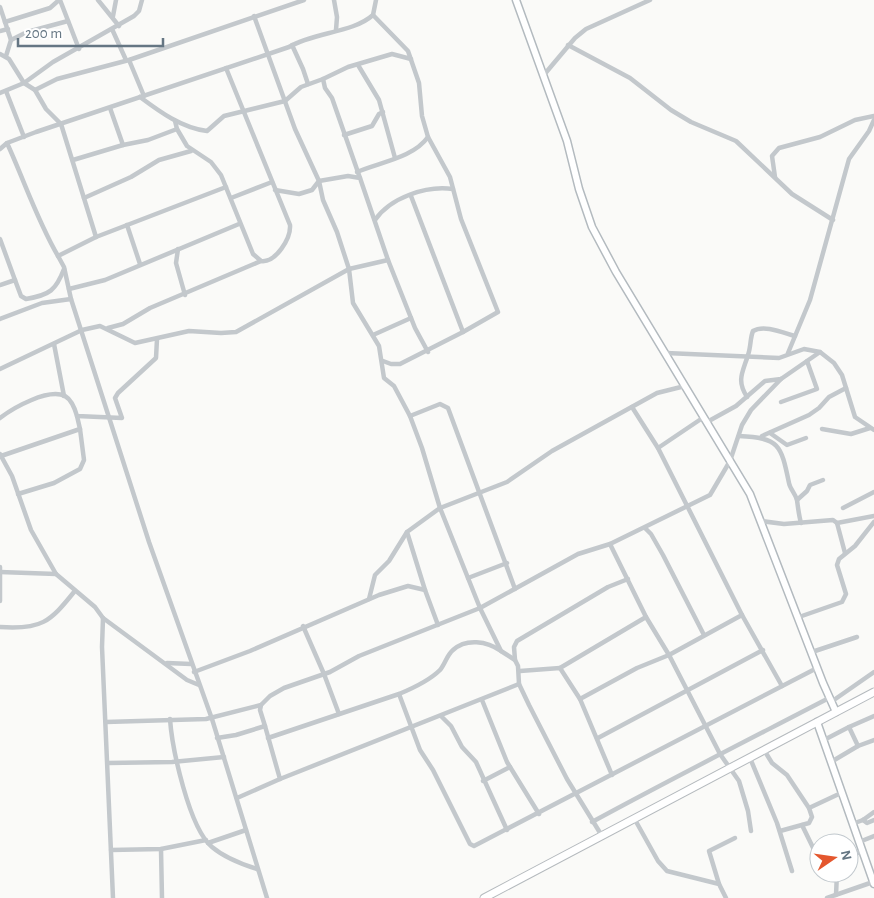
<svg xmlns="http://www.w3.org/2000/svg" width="874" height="898" viewBox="0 0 874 898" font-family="'Alegreya Sans',sans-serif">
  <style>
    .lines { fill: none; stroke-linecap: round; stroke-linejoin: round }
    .secondary-casing { stroke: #b3babf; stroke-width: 9 }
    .primary-casing { stroke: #b5babe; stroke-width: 9 }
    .street { stroke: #c3c8cc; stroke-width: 4.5 }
    .secondary { stroke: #fff; stroke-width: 6 }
    .primary { stroke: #fff; stroke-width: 7 }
  </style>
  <rect width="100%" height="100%" fill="#fafaf8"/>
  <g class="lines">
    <defs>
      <g id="secondary">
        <path d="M516,0L567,141L579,189L592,227L616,272L750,494L823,683L836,712"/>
        <path d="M817,722L874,884"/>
      </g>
      <path id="primary" d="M484,898L874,692"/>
    </defs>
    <use href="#secondary" class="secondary-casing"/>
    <use href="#primary" class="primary-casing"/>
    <g class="street">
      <path d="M60,0L79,49"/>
      <path d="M98,0L119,26"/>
      <path d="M334,0L337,17L336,30"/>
      <path d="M0,7L11,40L6,56"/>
      <path d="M373,15L408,51L419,83L422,116L428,137L450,177L461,219L498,312L463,332L411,196"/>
      <path d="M113,16L116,0"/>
      <path d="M254,16L295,129L319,181L323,200L337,232L349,269L353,303L379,346L384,378L394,386L410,416L422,448L440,508L480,608L501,651L515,660L518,666L519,684L529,705L567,779L602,836"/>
      <path d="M5,22L50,8L59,0"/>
      <path d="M112,29L126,60"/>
      <path d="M0,31L8,29"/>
      <path d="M11,40L27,32L68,21"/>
      <path d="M292,45L303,69L308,84"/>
      <path d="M568,45L630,78L671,110L691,122L736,141L792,194L833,220"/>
      <path d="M0,54L9,59L24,83L35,90L46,109L61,124L96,237"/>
      <path d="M129,60L144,96"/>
      <path d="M358,65L379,100L395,158"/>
      <path d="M543,76L575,38L586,29L650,0"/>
      <path d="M323,79L325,88L332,98L360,178"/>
      <path d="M35,90L57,79L129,60L304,0"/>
      <path d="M6,91L24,137"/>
      <path d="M0,93L24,83L53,62L134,16L139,11L142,0"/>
      <path d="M140,97C160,112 182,128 207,131L224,116L285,101L301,87L323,79L348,67L392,54L411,59"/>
      <path d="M175,121L177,129L187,146L211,162L221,175L253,254L261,261C276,263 291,238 290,225L226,68"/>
      <path d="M344,135L372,126L379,114L383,112"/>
      <path d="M7,143C24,180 37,220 58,256"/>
      <path d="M123,145L148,140L177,129"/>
      <path d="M0,149L7,143L36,132L289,47C314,32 353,33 373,15L376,0"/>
      <path d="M73,160L123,145L110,108"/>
      <path d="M357,172C380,162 413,158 428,137"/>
      <path d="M775,177L772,156L779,148L820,137L855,120L874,116"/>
      <path d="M226,187L96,237L58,256L64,267L71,299L149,542L212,719L267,898"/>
      <path d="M275,190L299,194L312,190L319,181L348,176L360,178L388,260L415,328L428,352"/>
      <path d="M84,198L131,177L159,160L191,151"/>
      <path d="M231,198L272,182"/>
      <path d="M375,220C390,198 426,185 453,189"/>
      <path d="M127,225L140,264"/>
      <path d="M0,239L15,280"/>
      <path d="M178,249L176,263L185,295"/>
      <path d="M0,285L15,280L21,296L26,299C50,295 56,290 64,269"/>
      <path d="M69,289L105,280L239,224"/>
      <path d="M0,319L42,303L71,299"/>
      <path d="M108,328L123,324L150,308L261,261"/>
      <path d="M373,335L411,318"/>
      <path d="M54,344L64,396"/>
      <path d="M666,353L779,358L804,349L820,352L834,363L842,375L855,417L874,430"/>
      <path d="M788,353L810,300L849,159L869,131L874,120"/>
      <path d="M383,361L391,364H400L463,332"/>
      <path d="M0,369L82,330L100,326L135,343L189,331L221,333L236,332L349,269L388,260"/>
      <path d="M747,397C736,380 743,372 748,355C751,347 750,338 753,331C764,324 784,333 795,336"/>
      <path d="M781,402L817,389L807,361"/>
      <path d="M632,407L658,448L742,615"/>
      <path d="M410,416L440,404L448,408L515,589"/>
      <path d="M0,418C13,408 48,388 65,396C72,400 75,409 77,416L122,418L115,398L118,393L156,358L157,339"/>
      <path d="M707,422L736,406L765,381L781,379L820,352"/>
      <path d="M822,429L851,434L870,428"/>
      <path d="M770,433L787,445L806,438"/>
      <path d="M739,436C779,438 781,444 789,483C790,489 795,493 797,500C798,508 799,516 801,523"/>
      <path d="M762,436L809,415L819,408L829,397L846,388"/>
      <path d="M658,448L704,417"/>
      <path d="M0,454L12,476L31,530L56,574L95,607L103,618L187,680L199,685"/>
      <path d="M1,456L80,429L77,416"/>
      <path d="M18,494L54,483L80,469L84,460L80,429"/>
      <path d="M797,500L807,491L810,485L823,480"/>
      <path d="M843,508L874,492"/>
      <path d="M761,521L784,524L833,520L837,523L845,553"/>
      <path d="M837,523L874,516"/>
      <path d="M645,528L651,534L663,555L704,635"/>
      <path d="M610,544L646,617"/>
      <path d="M0,567V601"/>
      <path d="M0,572L56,574"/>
      <path d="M468,578L507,563"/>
      <path d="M425,590L407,532L440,508L507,482L552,451L657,393L685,386"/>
      <path d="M369,599L375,575L389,561L407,532"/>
      <path d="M799,617L842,602L846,594L837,565L839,559L855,546L874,522"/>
      <path d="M103,618L102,647L113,898"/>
      <path d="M303,626L324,674L339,714"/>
      <path d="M0,627C41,630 50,622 74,592"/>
      <path d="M812,652L857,637"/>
      <path d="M515,660L514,647L517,641L608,587L628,579"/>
      <path d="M167,663L191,664"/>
      <path d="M560,668L646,617L669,655L720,754L739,781L748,811L751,831"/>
      <path d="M520,671L560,668L580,699L612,775"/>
      <path d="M194,672L250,651L379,595L408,586L425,590L438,625"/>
      <path d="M399,694C411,689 430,680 440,670C445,664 447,655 453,650C466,638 487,641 501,651"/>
      <path d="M580,699L637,668L669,655L742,615L782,686"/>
      <path d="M482,700L507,762L539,814"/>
      <path d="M831,702L874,672"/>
      <path d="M441,716L451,726L462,747L476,762L507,830"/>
      <path d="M170,719C172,748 189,828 212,847C225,858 241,864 257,869"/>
      <path d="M106,722L206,719L261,705"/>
      <path d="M265,726L280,779L519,684"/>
      <path d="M849,727L874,716"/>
      <path d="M217,738L236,735L265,726L260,710L261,705L270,696L284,688L330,672L359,656L480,608L578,554L610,544L710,495L730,461L742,425L751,410L781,379"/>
      <path d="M268,738L399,694L420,750L433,770L470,844L474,846L817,668"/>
      <path d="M598,738L763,650"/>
      <path d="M824,740L849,727L858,746"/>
      <path d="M764,750L772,763L787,775L809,808L812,817L809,823L780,831"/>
      <path d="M750,758L777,823L792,871"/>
      <path d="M831,762L858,746L874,740"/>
      <path d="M108,763L172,762L224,757"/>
      <path d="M483,781L510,767"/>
      <path d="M237,798L280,779"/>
      <path d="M809,808L841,793"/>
      <path d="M634,818L658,861L667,871L719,884L726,898"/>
      <path d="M863,820L867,823L874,820"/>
      <path d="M592,822C671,779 750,739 829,698"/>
      <path d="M852,824L863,820L874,812"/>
      <path d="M802,825L819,860"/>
      <path d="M859,842L874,836"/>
      <path d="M208,843L246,830"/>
      <path d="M161,849L162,898"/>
      <path d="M111,850L161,849L206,840"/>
      <path d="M849,857L862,851"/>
      <path d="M719,884L709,851L735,838"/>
      <path d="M836,895L837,873"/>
      <path d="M827,898L873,882"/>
    </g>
    <use href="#secondary" class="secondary"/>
    <use href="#primary" class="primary"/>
  </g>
  <g transform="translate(834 858) rotate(77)"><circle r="24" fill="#ffffff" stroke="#c1c8cd"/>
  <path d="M0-4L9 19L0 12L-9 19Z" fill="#e4572e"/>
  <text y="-8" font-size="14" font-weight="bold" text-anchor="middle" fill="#657683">N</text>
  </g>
  <path d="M18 38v8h145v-8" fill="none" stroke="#657683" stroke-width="2.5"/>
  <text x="25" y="38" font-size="15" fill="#657683" stroke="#ffffff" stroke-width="4" paint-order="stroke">200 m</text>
</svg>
